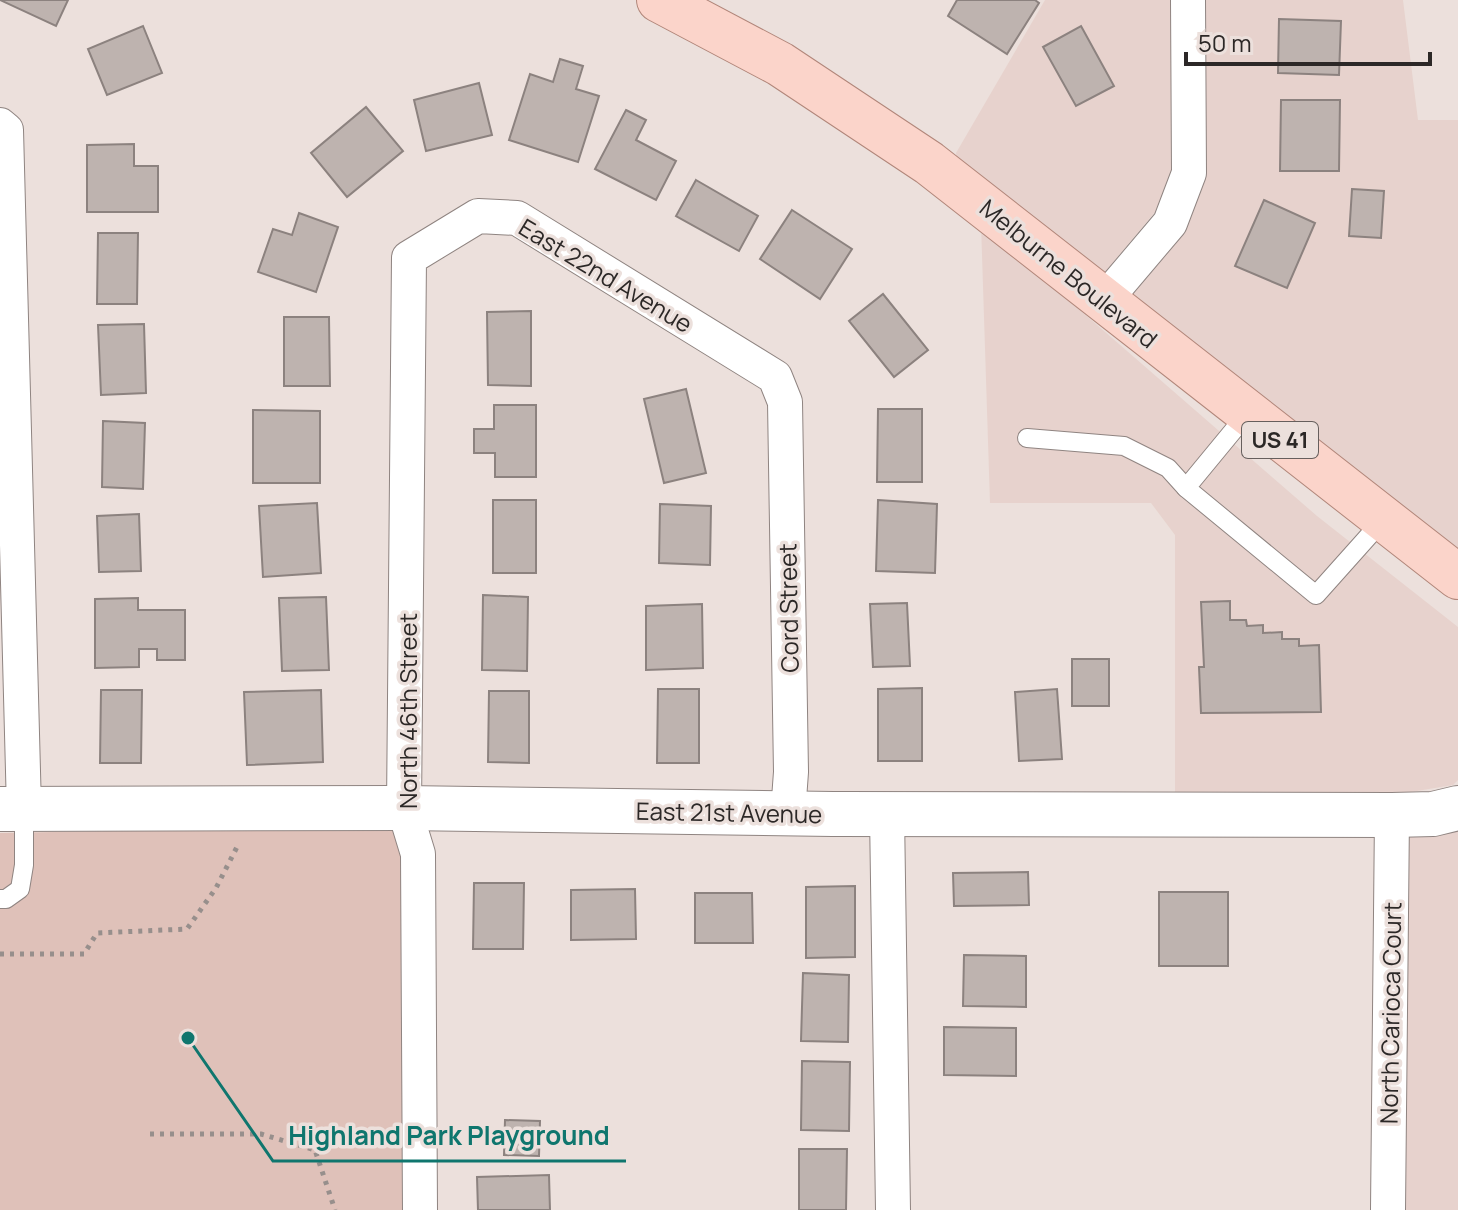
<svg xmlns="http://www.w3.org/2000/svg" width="1458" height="1210" viewBox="0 0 1458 1210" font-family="Manrope,sans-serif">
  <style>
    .built { fill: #e7d2cd }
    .green { fill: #dfc1b9 }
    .building { fill: #beb3af; stroke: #8c827f; stroke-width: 2 }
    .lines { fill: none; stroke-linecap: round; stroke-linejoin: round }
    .service-casing { stroke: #8f8481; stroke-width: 20 }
    .minor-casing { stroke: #8f8481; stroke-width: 36 }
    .tertiary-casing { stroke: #8f8481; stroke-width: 46 }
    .primary-casing { stroke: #b1867a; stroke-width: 46 }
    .path { stroke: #978f8c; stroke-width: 5; stroke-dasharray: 4 6; stroke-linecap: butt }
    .service { stroke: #fff; stroke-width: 18 }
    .minor { stroke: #fff; stroke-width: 34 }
    .tertiary { stroke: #fff; stroke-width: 44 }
    .primary { stroke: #fbd4ca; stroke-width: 44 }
    .labels { text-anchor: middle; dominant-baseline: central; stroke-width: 7; stroke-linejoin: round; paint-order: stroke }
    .shield { fill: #ece0dc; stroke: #665f5d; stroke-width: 2 }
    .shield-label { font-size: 22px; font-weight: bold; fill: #2c2827 }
    .street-label { font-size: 24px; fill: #2c2827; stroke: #ece0dc }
    .leader { fill: none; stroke: #0f766e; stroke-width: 3 }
    .callout-dot { fill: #0f766e; stroke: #ece0dc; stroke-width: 3 }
    .callout-label { font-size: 26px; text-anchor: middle; font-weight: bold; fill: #0f766e; stroke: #ece0dc; stroke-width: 7; stroke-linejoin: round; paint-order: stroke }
  </style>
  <rect width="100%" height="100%" fill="#ece0dc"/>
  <g class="built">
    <path d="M1045,0H1171L1172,170L1155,212L1101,277L957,162L956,153Z"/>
    <path d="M1204,0H1403L1418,120H1458V554L1129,299L1182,236L1204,181Z"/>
    <path d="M981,224L1317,516L1458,627V780L1453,785L1369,799H1175V535L1151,503H990Z"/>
    <path d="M1458,824V1210H1390L1393,826Z"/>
  </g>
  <path class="green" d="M317,827H392L401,857L403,1210H0V833Z"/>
  <g class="building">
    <path d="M0,0H68L56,26Z"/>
    <path d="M957,0H1035L1039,3L1007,54L948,16Z"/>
    <path d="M1279,19L1341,21L1339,75L1278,73Z"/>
    <path d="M143,26L162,73L107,95L88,49Z"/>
    <path d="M1081,26L1114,86L1076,106L1043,47Z"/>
    <path d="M560,59L583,66L576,89L599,96L578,162L509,140L530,74L553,82Z"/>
    <path d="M479,83L492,135L426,151L414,100Z"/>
    <path d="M1281,100H1340L1339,171H1280Z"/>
    <path d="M366,107L403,151L347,197L311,153Z"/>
    <path d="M626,110L646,120L636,140L676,161L656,200L595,169Z"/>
    <path d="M134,144V166H158V212H87V145Z"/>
    <path d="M696,180L758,216L739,251L676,216Z"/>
    <path d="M1352,189L1384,191L1381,238L1349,236Z"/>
    <path d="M1264,200L1315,223L1287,288L1235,266Z"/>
    <path d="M792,210L852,249L820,299L760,259Z"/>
    <path d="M299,213L338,227L316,292L258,272L273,229L292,235Z"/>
    <path d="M98,233H138L137,304H97Z"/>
    <path d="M883,294L928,350L894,377L849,321Z"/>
    <path d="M531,311V386L488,385L487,312Z"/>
    <path d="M284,317H329L330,386H284Z"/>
    <path d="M144,324L146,393L101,395L98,325Z"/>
    <path d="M686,389L706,473L664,483L644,399Z"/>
    <path d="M494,405H536V477H495V453H474V429H494Z"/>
    <path d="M878,409H922V482H877Z"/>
    <path d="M253,410L320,411V483H253Z"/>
    <path d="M103,421L145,423L143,489L102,487Z"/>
    <rect x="493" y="500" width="43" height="73"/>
    <path d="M878,500L937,504L935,573L876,571Z"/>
    <path d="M317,503L321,573L263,577L259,506Z"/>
    <path d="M660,504L711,506L710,565L659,563Z"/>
    <path d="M139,514L141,571L99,572L97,516Z"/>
    <path d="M483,595L528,597L527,671L482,670Z"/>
    <path d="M326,597L329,670L282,671L279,598Z"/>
    <path d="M138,598V610H185V660H157V649H139V667L95,668V599Z"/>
    <path d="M1230,601V620H1246L1247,626L1263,625V633L1282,632V639H1299V646L1319,645L1321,712L1201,713L1199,667H1204L1201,602Z"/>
    <path d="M907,603L910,666L873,667L870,604Z"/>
    <path d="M702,604L703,668L646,670V606Z"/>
    <rect x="1072" y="659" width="37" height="47"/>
    <path d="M922,688V761H878V689Z"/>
    <path d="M658,689H699V763H657Z"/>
    <path d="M1057,689L1062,759L1019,761L1015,692Z"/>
    <path d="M101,690H142L141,763H100Z"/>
    <path d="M321,690L323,762L247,765L244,692Z"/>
    <path d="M489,691H529V763L488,762Z"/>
    <path d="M1028,872L1029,905L954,906L953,873Z"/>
    <path d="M474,883H524L523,949H473Z"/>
    <path d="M855,886V957L806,958V887Z"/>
    <path d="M635,889L636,939L571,940V890Z"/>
    <rect x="1159" y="892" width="69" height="74"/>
    <path d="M695,893H752L753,943H695Z"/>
    <path d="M964,955L1026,956V1007L963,1006Z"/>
    <path d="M803,973L849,975L848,1042L801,1041Z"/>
    <path d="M944,1027L1016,1028V1076L944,1075Z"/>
    <path d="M802,1061L850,1062L849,1131L801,1130Z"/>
    <path d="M505,1120L540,1121L539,1156L504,1155Z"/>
    <path d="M799,1149H847L846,1210H799Z"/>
    <path d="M549,1175L550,1210H478L477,1177Z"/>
  </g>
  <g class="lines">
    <defs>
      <g id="service">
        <path d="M1247,414L1186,488L1316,595L1383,520"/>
        <path d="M1027,438L1124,446L1168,468L1186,488"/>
        <path d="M0,899H6L20,889L24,865V809"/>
      </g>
      <g id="minor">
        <path d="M0,125L6,130L24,809"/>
        <path d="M1103,302L1170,223L1189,173L1188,0"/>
        <path d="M887,814L893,1210"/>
        <path d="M420,1210L418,854L404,808L409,258L478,216L517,218L775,377L785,402L791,772L788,813"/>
        <path d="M1388,1210L1392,815"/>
      </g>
      <path id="tertiary" d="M0,809L404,808L833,814L1392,815L1433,814L1458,808"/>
      <path id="primary" d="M659,0L780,64L929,163L1458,577"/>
    </defs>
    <use href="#service" class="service-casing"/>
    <use href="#minor" class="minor-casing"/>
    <use href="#tertiary" class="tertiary-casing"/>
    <use href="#primary" class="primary-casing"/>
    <g class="path">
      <path d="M0,954H84L97,933L187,929L216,888L237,847"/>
      <path d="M150,1134H261L315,1150L335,1210"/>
    </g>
    <use href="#service" class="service"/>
    <use href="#minor" class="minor"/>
    <use href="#tertiary" class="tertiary"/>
    <use href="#primary" class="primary"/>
  </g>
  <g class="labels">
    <rect class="shield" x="1242" y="422" width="76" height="36" rx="6"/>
    <g class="shield-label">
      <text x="1280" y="440">US 41</text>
    </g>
    <g class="street-label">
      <text transform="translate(1069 273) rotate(39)">Melburne Boulevard</text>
      <text transform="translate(606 275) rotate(31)">East 22nd Avenue</text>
      <text transform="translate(788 608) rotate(-91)">Cord Street</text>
      <text transform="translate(407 711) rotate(-90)">North 46th Street</text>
      <text transform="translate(729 812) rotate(1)">East 21st Avenue</text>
      <text transform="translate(1390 1013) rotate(-89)">North Carioca Court</text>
    </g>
  </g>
  <path class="leader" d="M188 1038L273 1161H626"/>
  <circle class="callout-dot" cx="188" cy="1038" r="8"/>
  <g class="callout-label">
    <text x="449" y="1145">Highland Park Playground</text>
  </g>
  <path d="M1186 52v12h244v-12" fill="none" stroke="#2c2827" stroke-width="4"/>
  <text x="1198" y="52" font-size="24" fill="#2c2827" stroke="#ece0dc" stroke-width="6" paint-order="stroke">50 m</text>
</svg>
